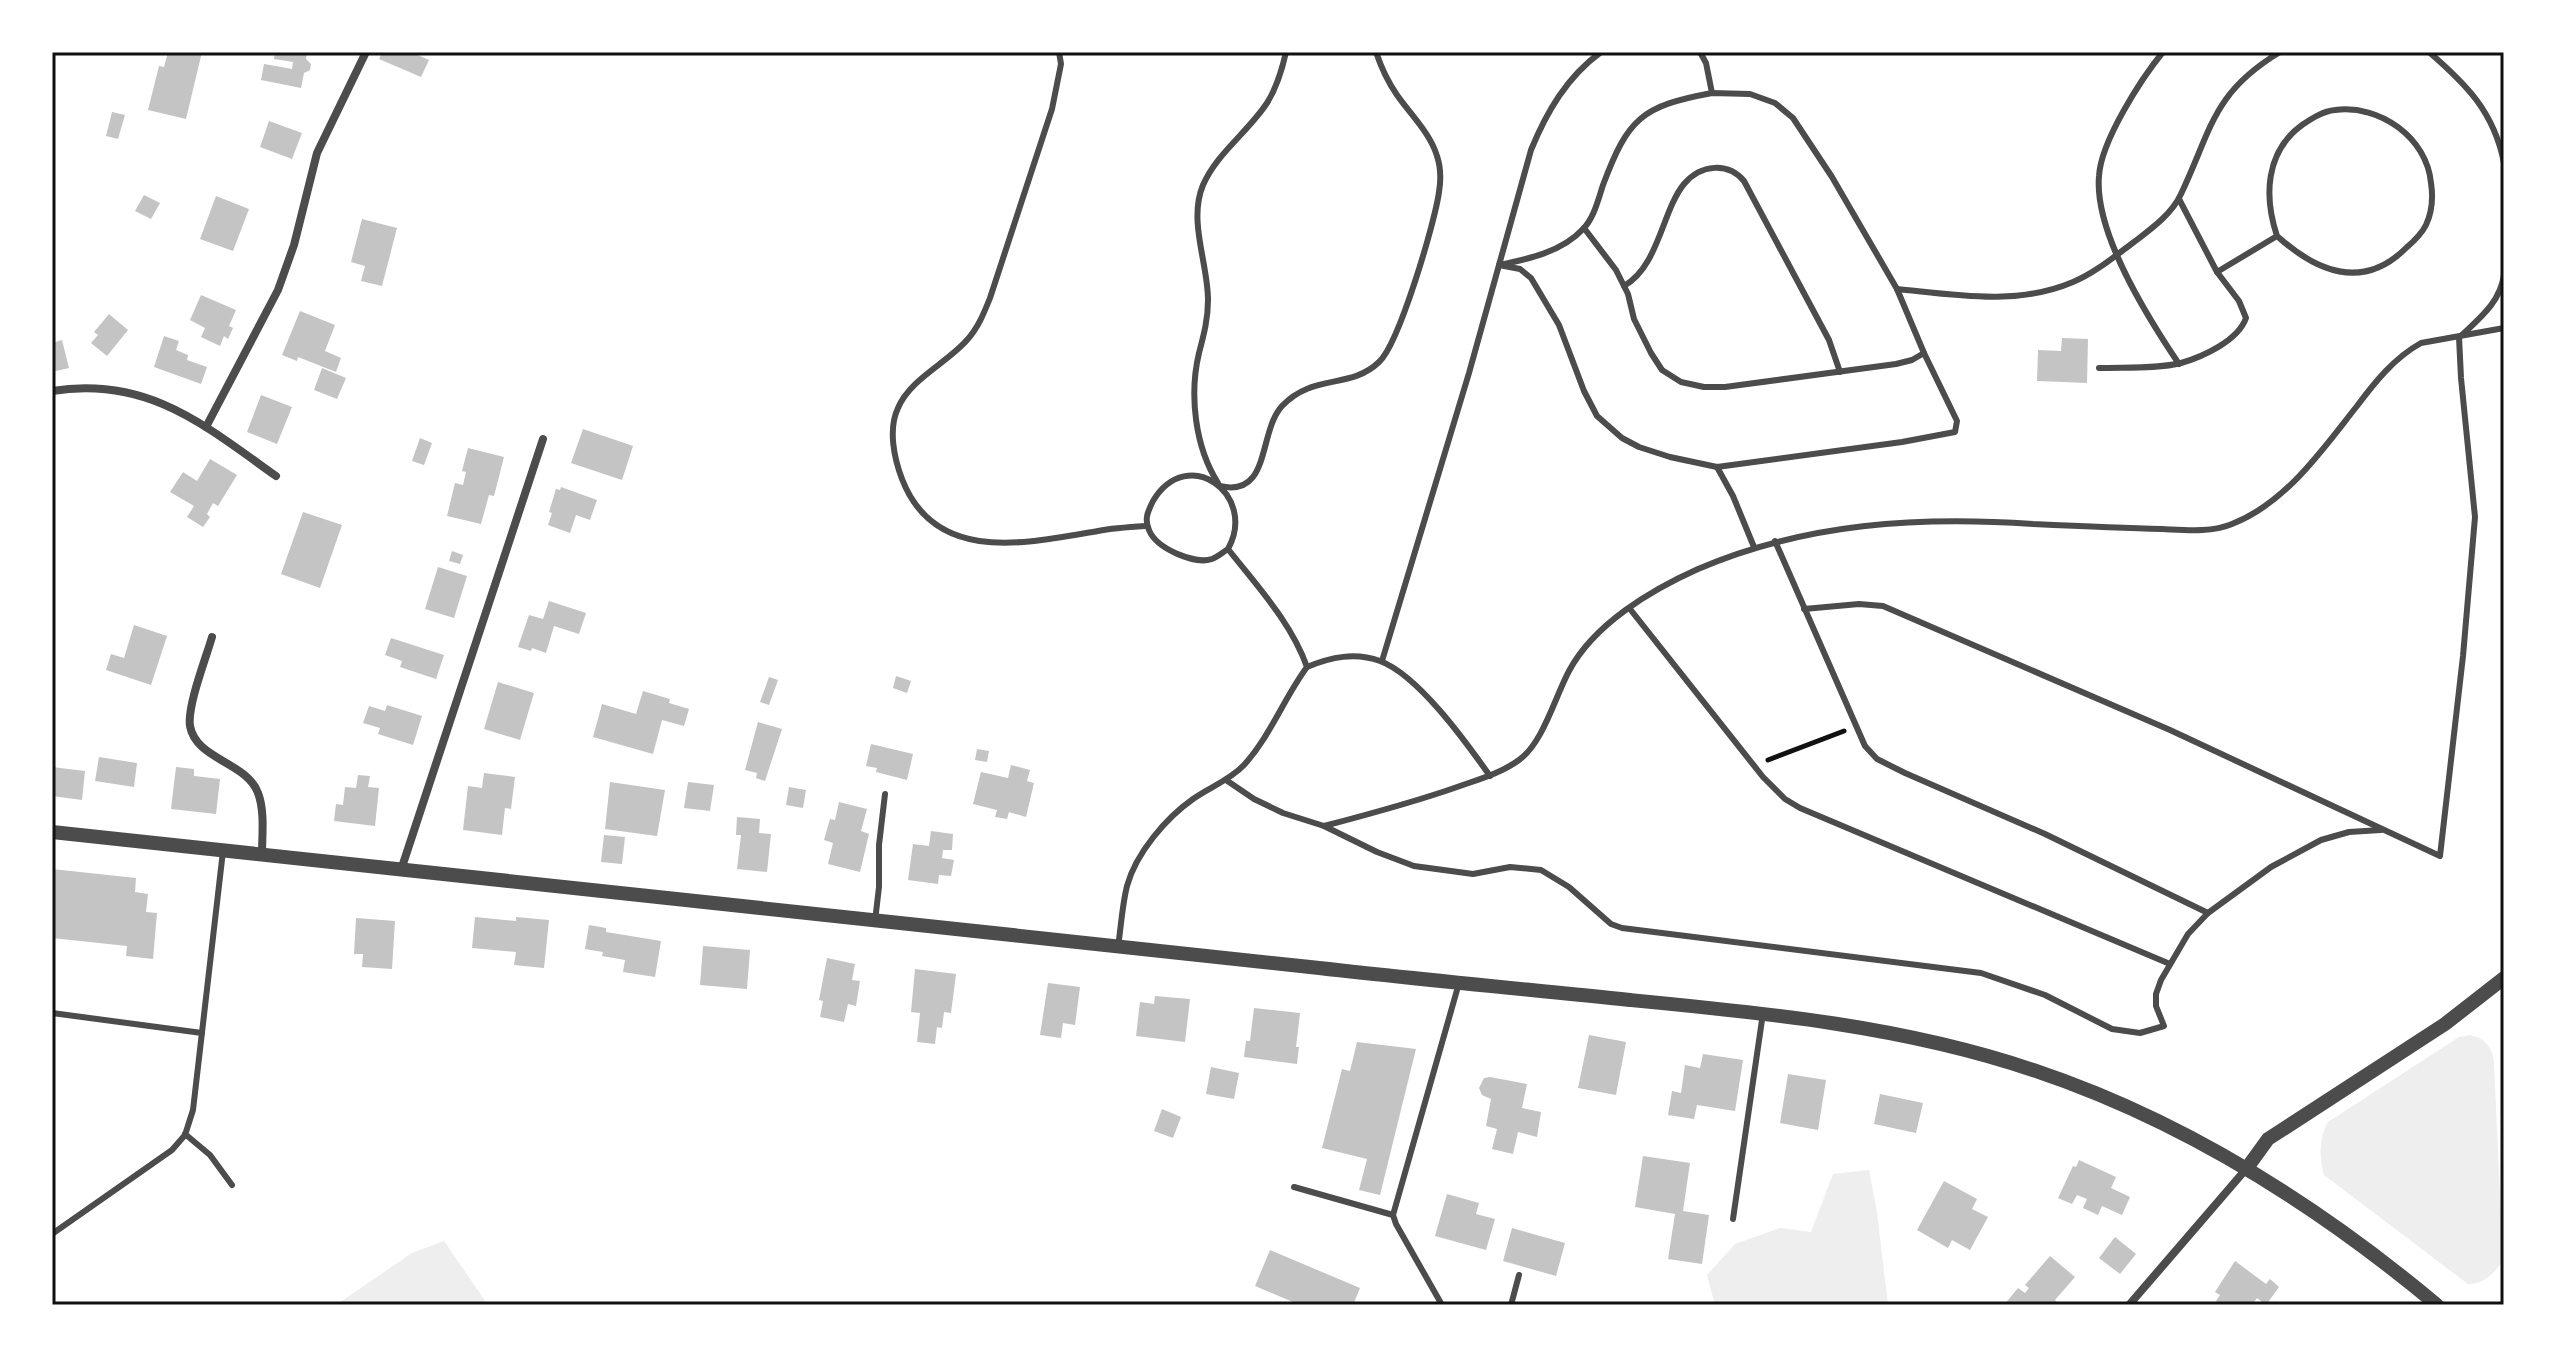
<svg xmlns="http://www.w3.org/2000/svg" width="2556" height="1357" viewBox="0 0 2556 1357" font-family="'Asap Condensed',sans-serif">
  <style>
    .green { fill: #eee }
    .building { fill: #c4c4c4 }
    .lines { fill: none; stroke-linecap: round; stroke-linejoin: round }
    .path { stroke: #111; stroke-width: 5 }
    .service { stroke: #4c4c4c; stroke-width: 6 }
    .minor { stroke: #4c4c4c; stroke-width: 8 }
    .tertiary { stroke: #4c4c4c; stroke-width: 14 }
    .neatline { fill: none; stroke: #111; stroke-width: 3 }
  </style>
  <rect width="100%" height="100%" fill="#fff"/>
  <g class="green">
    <path d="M2470,1035C2487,1039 2492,1048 2494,1063L2503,1261C2494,1273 2484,1284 2468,1284L2324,1175C2319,1158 2319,1138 2328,1122L2459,1037Z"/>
    <path d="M1869,1170L1877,1212L1888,1305H1715L1707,1275L1735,1244L1780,1228L1811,1232L1833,1174Z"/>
    <path d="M444,1241L488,1305H336L412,1253Z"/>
  </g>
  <g class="building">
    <path d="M168,52H202L186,119L148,110L159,66L164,67Z"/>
    <path d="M275,52H307L306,59L311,64L310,70L304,73L301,88L261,80L264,64L292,69L293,62L274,59Z"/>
    <path d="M382,52H411L429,60L421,77L379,59Z"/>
    <path d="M112,112L125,115L118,139L106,136Z"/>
    <path d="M269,121L302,133L292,159L260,147Z"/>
    <path d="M144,195L160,203L151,219L135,211Z"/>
    <path d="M216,196L249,209L233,251L200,239Z"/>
    <path d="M362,219L397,228L382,286L361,281L365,266L351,262Z"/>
    <path d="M201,295L236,310L229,326L233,328L228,339L224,336L220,346L201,337L205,328L190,320Z"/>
    <path d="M300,311L335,325L325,351L341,358L336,372L298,357L297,361L282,355Z"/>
    <path d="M109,314L128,330L107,356L91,343L98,335L94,332Z"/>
    <path d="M164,336L179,341L176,350L188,355L187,360L207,367L201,384L154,367Z"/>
    <path d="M2062,338L2088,339L2087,383L2037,381L2038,350L2061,351Z"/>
    <path d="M62,340L69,368L52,372V343Z"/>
    <path d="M322,368L346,378L337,399L314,390Z"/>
    <path d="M261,395L292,407L277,444L247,432Z"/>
    <path d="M583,429L633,446L622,480L571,463Z"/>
    <path d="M420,438L432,443L424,465L412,461Z"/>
    <path d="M468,448L504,457L494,496L489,495L481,524L447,516L455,483L463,485L466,472L462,471Z"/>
    <path d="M210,459L237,475L218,506L213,503L207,514L210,517L203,527L187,517L194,506L170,492L183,472L197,481Z"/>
    <path d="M561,487L597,500L590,520L576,515L570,533L548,525L552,513L549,512L556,489L560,490Z"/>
    <path d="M303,512L342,525L320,588L281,574Z"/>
    <path d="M452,551L463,555L460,564L449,561Z"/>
    <path d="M438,567L467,576L454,618L425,609Z"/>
    <path d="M549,601L586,613L579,634L554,626L546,653L532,648L531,651L518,647L529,615L543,619Z"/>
    <path d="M134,625L167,636L151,685L106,670L111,654L124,658Z"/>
    <path d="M391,638L444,655L436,679L400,667L402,661L385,655Z"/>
    <path d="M896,676L911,681L907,693L893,688Z"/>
    <path d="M769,677L778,680L769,705L760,702Z"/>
    <path d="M498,682L534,693L520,740L484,729Z"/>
    <path d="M643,691L670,699L669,703L689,709L684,726L662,720L653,754L593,737L602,704L636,714Z"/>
    <path d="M387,705L422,716L413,745L378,734L380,728L363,723L369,706L385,711Z"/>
    <path d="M758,722L782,729L765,781L756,778L757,773L745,770Z"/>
    <path d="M871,744L913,754L907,780L876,772L877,768L866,766Z"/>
    <path d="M977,749L989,751L987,762L975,760Z"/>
    <path d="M99,757L137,763L134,787L95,781Z"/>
    <path d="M1011,765L1030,770L1027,781L1034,783L1026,817L1009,812L1007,819L995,817L997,810L973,804L981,772L1008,778Z"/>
    <path d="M52,767L85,771L82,800L52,796Z"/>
    <path d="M176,767L194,769V776L220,779L216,814L171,809Z"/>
    <path d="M484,773L515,777L511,809L505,808L502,835L463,830L468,786L482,788Z"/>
    <path d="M358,775L370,776L368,787L379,788L375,826L334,821L336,804L343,805L345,787L356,788Z"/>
    <path d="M610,782L665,790L657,836L605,829Z"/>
    <path d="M688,782L714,785L710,811L684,808Z"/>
    <path d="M789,787L806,790L803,808L786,805Z"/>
    <path d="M839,802L867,809L861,831L869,834L860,872L828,864L833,843L824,840L830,819L835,820Z"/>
    <path d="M737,817L760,819L759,833L771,834L767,872L737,869L741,835H736Z"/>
    <path d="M931,831L953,834L952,850H943L942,858L954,860L951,876L939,875L938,884L908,880L913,844L929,846Z"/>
    <path d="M604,835L625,837L622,864L601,862Z"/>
    <path d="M52,869L136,878L135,892L148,894L146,912L157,913L153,959L126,956L127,946L52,938Z"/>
    <path d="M475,917L516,921V917L549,920L544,968L514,965L516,952L472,948Z"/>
    <path d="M356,918L395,921L392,969L362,967L363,954H354Z"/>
    <path d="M589,925L606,928V932L661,941L655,977L623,972L625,960L602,956L603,952L585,949Z"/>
    <path d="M703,946L750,950L747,989L700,985Z"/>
    <path d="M827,958L855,964L852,980L860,981L856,1006L848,1004L844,1022L820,1017L823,1001L819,1000Z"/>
    <path d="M915,969L956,974L951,1013L944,1012L942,1028L937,1027L935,1044L917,1042L920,1013L911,1012Z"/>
    <path d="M1048,983L1080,987L1075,1025L1063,1023L1061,1038L1040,1035Z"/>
    <path d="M1155,996L1190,999L1185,1042L1136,1036L1140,1002L1154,1004Z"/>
    <path d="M1254,1008L1300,1013L1296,1047H1299L1297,1064L1244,1057L1246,1041H1250Z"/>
    <path d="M1589,1035L1626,1042L1616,1095L1578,1088Z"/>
    <path d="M1357,1042L1416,1049L1380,1195L1359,1190L1367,1159L1322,1148L1342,1069L1350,1071Z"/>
    <path d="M1703,1054L1743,1060L1735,1111L1697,1105L1694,1119L1668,1115L1672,1091L1681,1093L1685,1065L1700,1068Z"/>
    <path d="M1211,1067L1239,1073L1234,1099L1206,1094Z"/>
    <path d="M1788,1074L1826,1080L1818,1130L1780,1123Z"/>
    <path d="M1490,1077L1527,1084L1522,1108L1541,1112L1537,1137L1518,1132L1513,1154L1492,1149L1497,1129L1486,1126L1491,1099L1482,1095L1479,1088L1484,1078Z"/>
    <path d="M1880,1094L1923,1103L1916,1133L1874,1124Z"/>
    <path d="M1162,1109L1181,1117L1173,1138L1154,1131Z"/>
    <path d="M1643,1156L1690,1163L1683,1211L1709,1215L1702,1264L1668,1259L1675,1214L1635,1207Z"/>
    <path d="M2079,1160L2116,1177L2111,1188L2130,1197L2122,1215L2102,1206L2098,1215L2083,1208L2087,1199L2077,1195L2072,1204L2058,1198L2073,1166L2076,1167Z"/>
    <path d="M1944,1181L1977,1199L1972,1209L1988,1217L1970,1250L1952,1240L1948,1248L1917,1230Z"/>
    <path d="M1447,1194L1479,1203L1476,1214L1495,1219L1486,1250L1435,1236Z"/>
    <path d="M1512,1228L1565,1243L1556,1276L1503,1261Z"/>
    <path d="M2115,1237L2136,1254L2120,1274L2099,1258Z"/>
    <path d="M1270,1250L1360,1288L1353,1305H1300L1255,1286Z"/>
    <path d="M2050,1256L2075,1277L2055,1300L2060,1305H2004L2018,1288L2025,1293L2029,1288L2025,1285Z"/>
    <path d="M2235,1261L2266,1284L2270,1279L2279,1287L2266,1305L2257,1298L2252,1305H2222L2216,1301L2220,1295L2215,1292Z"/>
  </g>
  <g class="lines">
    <path class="path" d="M1768,760L1844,731"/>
    <g class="service">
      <path d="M1059,52L1061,64L1052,109L990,298C984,313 978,328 967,340C947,363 910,379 898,408C888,429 894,458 902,479C935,565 1027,543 1098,531C1114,528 1131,527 1147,526"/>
      <path d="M1700,52L1706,63L1712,93"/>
      <path d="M2163,52C2141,79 2101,141 2099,176C2094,233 2148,318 2179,364"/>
      <path d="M2429,52C2467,85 2494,112 2504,163"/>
      <path d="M1712,93L1750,94L1775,103L1793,118L1832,177L1897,289L1924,353L1957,421L1955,432L1902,442L1717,467L1670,457L1639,447L1622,438L1597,416L1584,391L1559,325L1531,278L1520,269L1499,265C1528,259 1562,252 1583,229C1594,218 1598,200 1603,185C1628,118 1642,106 1712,93Z"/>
      <path d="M1584,228L1616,270L1628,294L1634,319L1651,353L1662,370L1681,382L1704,387H1725L1896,364L1912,360L1924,353"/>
      <path d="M2217,272L2277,236C2317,272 2363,291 2406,248C2413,242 2422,233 2426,225C2432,212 2433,196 2431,183C2427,138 2380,104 2335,110C2323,111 2311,119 2302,125C2265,152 2264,197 2277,236"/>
      <path d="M1624,286C1659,266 1662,211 1684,184C1701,164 1728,162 1744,181L1829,340L1840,372"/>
      <path d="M1897,289C1956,295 2017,306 2073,282C2095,273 2115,256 2134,242C2151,229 2172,214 2181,194C2212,129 2212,93 2280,52"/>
      <path d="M2462,335C2481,317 2500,302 2504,275"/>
      <path d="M2099,368C2123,367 2159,369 2181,363C2202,357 2238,341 2246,318L2239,301L2217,272L2179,199"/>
      <path d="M1717,467L1733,496L1754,547"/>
      <path d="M1218,483C1195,447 1189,395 1199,353C1204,334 1208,319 1208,300C1208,263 1188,221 1203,185C1217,153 1248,132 1267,103C1277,87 1282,70 1286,52"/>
      <path d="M1220,486C1271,498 1258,432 1282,406C1313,373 1350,390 1379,362C1399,344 1435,222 1439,192C1441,180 1441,168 1437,156C1430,133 1411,115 1397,95C1388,82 1381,67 1376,52"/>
      <path d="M1775,541L1865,746L1877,759L1905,773L2045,834L2208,913"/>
      <path d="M1630,609L1763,777L1785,799L1800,808L2170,964"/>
      <path d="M1804,609L1859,604L1883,606L2170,730L2440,856L2463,656L2475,517L2461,378L2459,337"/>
      <path d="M1382,661L1469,373L1531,150C1547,111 1567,77 1601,52"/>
      <path d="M1307,667C1331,657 1355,652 1380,661C1418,675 1466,742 1490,776"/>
      <path d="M1226,780L1254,799L1283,813L1324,826L1377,852L1414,866L1473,874L1510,867L1541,870L1569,887L1611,924L1622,928L1981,973L2045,995L2112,1029L2140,1033L2164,1026L2156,1006V994L2161,980L2188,934L2208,913L2271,867L2321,840L2349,832L2381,830"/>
      <path d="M1324,826C1370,814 1415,802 1460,786C1480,779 1501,773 1519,760C1543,743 1555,697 1569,671C1594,624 1651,590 1698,569C1805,523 1919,516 2033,524C2076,526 2119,528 2162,529C2184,530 2211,533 2232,524C2286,503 2322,450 2357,406C2375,382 2394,358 2421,343L2504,328"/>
      <path d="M875,921L879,887V845L885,794"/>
      <path d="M1118,947C1121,927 1122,906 1127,886C1136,853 1166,818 1193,799C1210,787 1230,780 1244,765C1271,735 1284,698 1307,667C1291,622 1257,586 1228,549C1258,495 1188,443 1153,501C1148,511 1144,519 1149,530C1156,548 1194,565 1212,559C1218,557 1223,552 1228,549"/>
      <path d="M52,1013L202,1033"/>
      <path d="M185,1134L210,1155L232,1185"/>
      <path d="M1294,1187L1393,1215"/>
      <path d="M1733,1219L1763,1013"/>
      <path d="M52,1234L172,1150L185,1135L193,1110L223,851"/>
      <path d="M1442,1305L1396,1224L1393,1215L1459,983"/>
      <path d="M1511,1305L1519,1275"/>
    </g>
    <g class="minor">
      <path d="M52,391C147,376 203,424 276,476"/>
      <path d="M206,427L278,290L294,245L317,153L366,52"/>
      <path d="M212,637C206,658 187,706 190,726C196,760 247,762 258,793C265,811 262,836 262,854"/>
      <path d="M401,870L543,439"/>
      <path d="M2129,1305L2247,1168"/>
    </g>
    <g class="tertiary">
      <path d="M52,832C471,877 890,923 1310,967C1416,979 1523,989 1630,1000C1766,1013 1903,1026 2033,1070C2183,1120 2316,1204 2437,1305"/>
      <path d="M2247,1168L2268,1139L2445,1024L2504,978"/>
    </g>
  </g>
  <rect width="2556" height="1357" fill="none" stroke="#ffffff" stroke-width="108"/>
  <rect x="54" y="54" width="2448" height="1249" class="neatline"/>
</svg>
